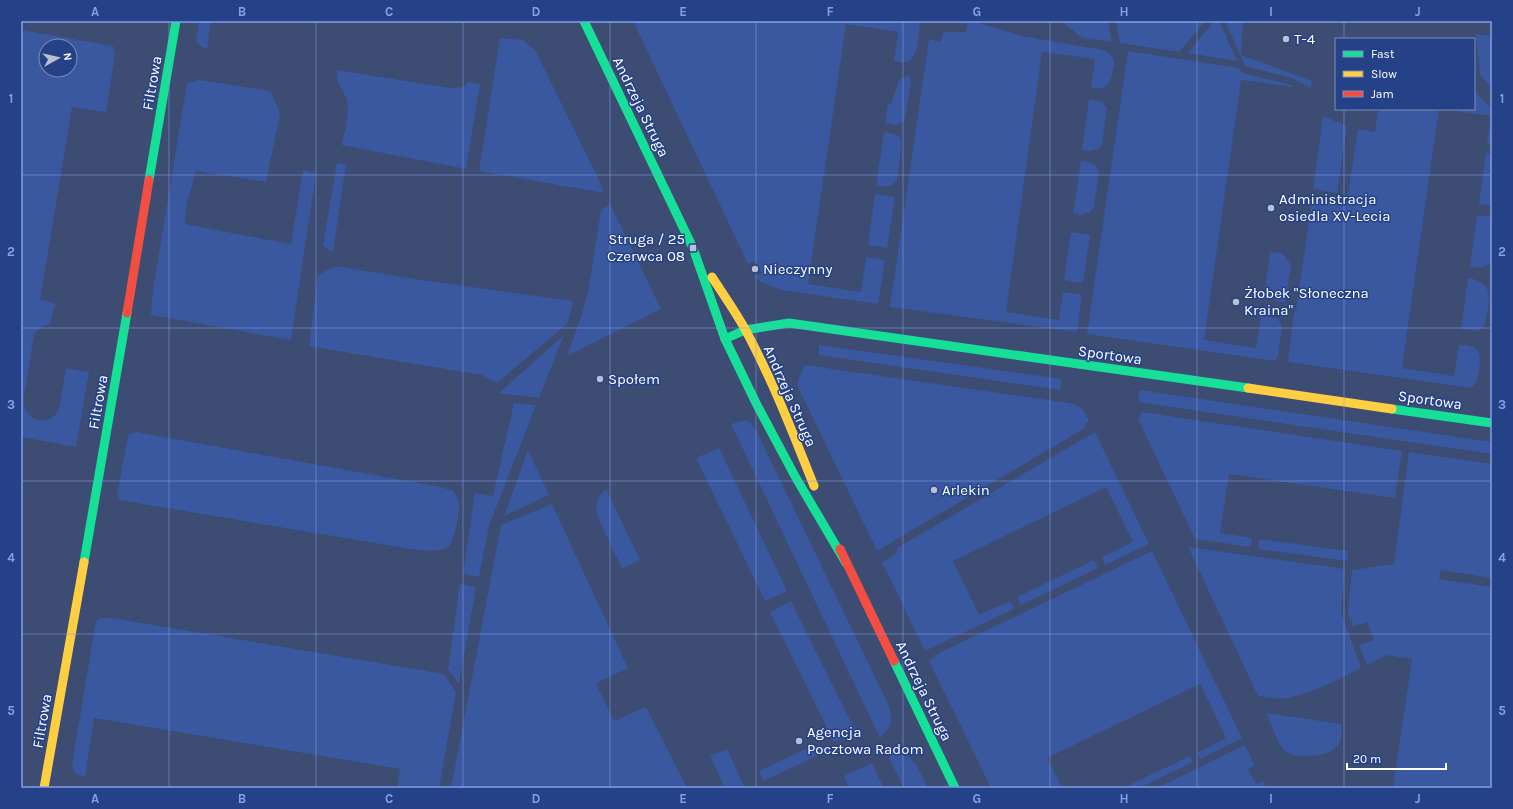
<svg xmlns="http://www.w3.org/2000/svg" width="1513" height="809" viewBox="0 0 1513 809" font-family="Karla,sans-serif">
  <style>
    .green { fill: #39589f; fill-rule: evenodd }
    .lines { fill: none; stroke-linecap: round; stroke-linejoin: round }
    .fast { stroke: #16e098; stroke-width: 9 }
    .slow { stroke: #ffcf43; stroke-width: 9 }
    .jam { stroke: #f24e42; stroke-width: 9 }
    .grid { fill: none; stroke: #839eea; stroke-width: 1; stroke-opacity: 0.55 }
    .poi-dot { fill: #bbc0ce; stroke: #254289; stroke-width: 1.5 }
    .labels { text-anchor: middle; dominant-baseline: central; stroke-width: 3; stroke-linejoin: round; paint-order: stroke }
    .poi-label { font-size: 15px; fill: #fff; stroke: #254289; text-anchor: start }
    .street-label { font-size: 15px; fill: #fff; stroke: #254289 }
    .neatline { fill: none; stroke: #839eea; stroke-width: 1.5 }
    .grid-label { font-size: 13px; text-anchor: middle; font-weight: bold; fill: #839eea }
  </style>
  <rect width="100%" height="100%" fill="#3c4c72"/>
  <g class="green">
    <path d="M199,21H211L207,49L199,45L196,41Z"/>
    <path d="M633,21H920C919,31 919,59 907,62C903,63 898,62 894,61L898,32L846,24L808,284L861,292L866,257L885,260L878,304L781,290L761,282L755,277L762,273L756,261L748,264Z"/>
    <path d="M968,21H972L1022,36L1103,50C1107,52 1111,54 1113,58C1115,61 1114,66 1113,70C1111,85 1107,90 1091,88L1095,59L1042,52L1006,312L1059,320L1063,292L1082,295L1077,332L890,307L929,39L941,42L943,32H966Z"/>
    <path d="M1061,21H1108L1112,42L1081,37Z"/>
    <path d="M1116,21H1205L1179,52L1120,43Z"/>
    <path d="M1214,21H1219L1237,61L1188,53Z"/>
    <path d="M1225,21H1243L1241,55L1312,81L1311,88L1292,78L1245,66Z"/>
    <path d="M21,30L113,46L115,55L106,112L72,107L40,300L55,303L50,324C43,326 38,328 34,335C31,352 29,368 26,385C25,390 23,397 24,403C26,423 51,427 59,409L66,368L89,372L76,447L21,437ZM46,46H70V70H46Z"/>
    <path d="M1476,34L1492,36V89L1480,75Z"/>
    <path d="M500,38L523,40L535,50L598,178L604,193L479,171Z"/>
    <path d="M1128,51L1239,68L1242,73L1291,85L1294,87L1241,80L1204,340L1256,348L1261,316L1276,318L1281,323L1282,328L1278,356L1275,361L1087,334Z"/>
    <path d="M337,70L450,88L465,87L467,82L480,84L466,169L342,145C344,132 350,113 347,100C343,88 335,85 337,70Z"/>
    <path d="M909,75L911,83L904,122L896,125L885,123L888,104H891L899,80Z"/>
    <path d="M200,80L271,91L280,114L266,182L196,171L187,203L185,224L291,244L303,170L316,173L291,340L151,315L153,290L187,83Z"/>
    <path d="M1474,90L1492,109V144L1487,143L1491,116L1456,111V109H1474Z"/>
    <path d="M1089,99L1102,102L1107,109L1102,144L1099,149L1090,151L1082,150Z"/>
    <path d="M1378,109H1439L1402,368L1454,376L1459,345C1465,345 1473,345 1477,350C1483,356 1479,384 1471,388L1288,362L1294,312L1296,310L1312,200L1346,206L1358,129L1375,132Z"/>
    <path d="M1323,116L1347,126L1337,193L1313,189Z"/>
    <path d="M884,132C892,134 900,133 902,142L897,180C893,188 883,186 876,186Z"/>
    <path d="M1486,153L1492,154L1491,206L1479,204Z"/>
    <path d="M1081,161C1088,162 1096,162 1099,171L1094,207L1090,212L1081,215L1073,213Z"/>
    <path d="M337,163L346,164L333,252L329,251L323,245Z"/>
    <path d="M875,194L895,197L887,248L868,245Z"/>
    <path d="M610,204L661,309L567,356L581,317L588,292L601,210Z"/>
    <path d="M1477,215L1492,217V261C1486,269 1479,268 1470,267Z"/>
    <path d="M1071,232L1090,235L1083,283L1064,280Z"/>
    <path d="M1270,252L1282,253L1291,265L1285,303L1275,301V298L1264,296Z"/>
    <path d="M336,266L421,280L573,301L568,323L497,383L482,375L309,346L318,275Z"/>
    <path d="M1468,278C1498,283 1488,303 1485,325L1478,331L1461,329Z"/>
    <path d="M564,335L539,398L499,393Z"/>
    <path d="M819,345L1062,379L1060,390L819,355Z"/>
    <path d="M805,365L1069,403C1082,406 1084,409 1089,421L1084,425L1085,428L877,551L797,385L799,378Z"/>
    <path d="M1140,390L1492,442V454L1138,402Z"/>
    <path d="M514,403L536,405L489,526L479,577L463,574L475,493L493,496Z"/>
    <path d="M1142,412L1402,451L1395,498L1229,474L1220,533L1252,538L1251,547L1195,539L1138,419Z"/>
    <path d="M746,420L751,423L756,430L888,704C894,722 892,725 880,738L731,424Z"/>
    <path d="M136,432L441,487L454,491C456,496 459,501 459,506C459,514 454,544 448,547C439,553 426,550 417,550L119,500L117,495L128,435Z"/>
    <path d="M1095,432L1149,544L1105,565L1102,557L1133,542L1106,487L953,561L979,615L1010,601L1014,609L925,651L882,562L896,554L897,548Z"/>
    <path d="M719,448L787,591L765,601L696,458Z"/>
    <path d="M528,450L549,495L504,516Z"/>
    <path d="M1409,452L1492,464V578L1441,570L1439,579L1492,587V788H1393L1412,659L1386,655L1367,665L1359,645L1374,640L1367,622L1353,627L1348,611L1352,570L1394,564Z"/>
    <path d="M606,489L640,560L622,569L598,518C594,506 597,496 606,489Z"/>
    <path d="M552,504L628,668L596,683L614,721L646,707L687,788H451L501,525Z"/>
    <path d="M1259,539L1348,551L1347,561L1258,549Z"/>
    <path d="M1188,547L1345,569L1341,612L1361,668C1337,680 1312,694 1286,698C1277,700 1267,697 1258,696Z"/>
    <path d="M1152,551L1242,738L1200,759L1197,753L1226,738L1200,684L1047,758L1062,788H991L929,661L939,653Z"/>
    <path d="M1094,560L1098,568L1021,605L1017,597Z"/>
    <path d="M460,584L476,587L459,684L448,669Z"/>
    <path d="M791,601L856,732L834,742L770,612Z"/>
    <path d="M100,618H112L444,674L456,692L439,788H397L400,769L94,718L85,777L75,773L72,765L96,621Z"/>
    <path d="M1266,713L1341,724C1346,750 1326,757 1304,756C1297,756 1289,755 1284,750C1278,744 1270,721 1266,713Z"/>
    <path d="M1245,745L1255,766L1248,769L1256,784L1263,781L1266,788H1157Z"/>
    <path d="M812,746L817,756L763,781L759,771Z"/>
    <path d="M727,749L745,788H725L710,756Z"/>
    <path d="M892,752C915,752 919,771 928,788H904L889,758Z"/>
    <path d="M1190,756L1193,762L1139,788H1123Z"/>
    <path d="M872,763L884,788H849L844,776Z"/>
  </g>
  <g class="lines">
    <g class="fast">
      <path d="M584,21L693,248L725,339L757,405L796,478L846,563"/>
      <path d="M149,180L176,21"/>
      <path d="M725,339L745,330L789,323L1248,388"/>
      <path d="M1392,409L1492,423"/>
      <path d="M84,562L127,313"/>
      <path d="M894,661L955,788"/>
    </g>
    <g class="slow">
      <path d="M712,277C723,294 735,311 745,329C772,379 793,433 814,486"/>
      <path d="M1248,388L1392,409"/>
      <path d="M44,788L84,562"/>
    </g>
    <g class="jam">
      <path d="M127,313L149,180"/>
      <path d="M840,549L894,661"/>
    </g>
  </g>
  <path class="grid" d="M169,21V788M316,21V788M463,21V788M610,21V788M756,21V788M903,21V788M1050,21V788M1197,21V788M1344,21V39M1344,109V788M21,175H1492M21,328H1492M21,481H1492M21,634H1492"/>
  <g class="poi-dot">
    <circle cx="1286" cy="39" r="4"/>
    <circle cx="1271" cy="208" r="4"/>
    <rect x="689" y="244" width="8" height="8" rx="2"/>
    <circle cx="755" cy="269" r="4"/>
    <circle cx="1236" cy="302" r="4"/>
    <circle cx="600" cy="379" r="4"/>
    <circle cx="934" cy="490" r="4"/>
    <circle cx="799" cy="741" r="4"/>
  </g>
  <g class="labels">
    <g class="poi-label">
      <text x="1294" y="39">T-4</text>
      <text x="1279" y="199">Administracja<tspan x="1279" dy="17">osiedla XV-Lecia</tspan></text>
      <text x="685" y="239" text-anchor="end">Struga / 25<tspan x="685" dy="17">Czerwca 08</tspan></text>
      <text x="763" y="269">Nieczynny</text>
      <text x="1244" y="293">Żłobek "Słoneczna<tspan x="1244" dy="17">Kraina"</tspan></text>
      <text x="608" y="379">Społem</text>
      <text x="942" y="490">Arlekin</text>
      <text x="807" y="732">Agencja<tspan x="807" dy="17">Pocztowa Radom</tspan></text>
    </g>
    <g class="street-label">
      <text transform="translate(152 83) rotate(-80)">Filtrowa</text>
      <text transform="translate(641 107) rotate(64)">Andrzeja Struga</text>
      <text transform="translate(1110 355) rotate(8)">Sportowa</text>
      <text transform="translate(790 396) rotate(66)">Andrzeja Struga</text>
      <text transform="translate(1430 400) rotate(8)">Sportowa</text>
      <text transform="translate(98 402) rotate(-80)">Filtrowa</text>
      <text transform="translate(924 691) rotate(64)">Andrzeja Struga</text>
      <text transform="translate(42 721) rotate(-80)">Filtrowa</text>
    </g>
  </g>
  <rect width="1513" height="809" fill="none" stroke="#254289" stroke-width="44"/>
  <rect x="1335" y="38" width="140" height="72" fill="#254289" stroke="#7c8eb8"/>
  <rect x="1343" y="51" width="20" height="6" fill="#16e098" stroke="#7c8eb8"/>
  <text x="1371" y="58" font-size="12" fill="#ffffff">Fast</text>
  <rect x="1343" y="71" width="20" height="6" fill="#ffcf43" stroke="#7c8eb8"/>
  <text x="1371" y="78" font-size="12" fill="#ffffff">Slow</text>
  <rect x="1343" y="91" width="20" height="6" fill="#f24e42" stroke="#7c8eb8"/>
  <text x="1371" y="98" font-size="12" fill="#ffffff">Jam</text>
  <g transform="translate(58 58) rotate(82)"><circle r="19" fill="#254289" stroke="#7c8eb8"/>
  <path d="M0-3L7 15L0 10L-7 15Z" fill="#bbc0ce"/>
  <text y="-6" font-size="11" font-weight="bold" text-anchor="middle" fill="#ffffff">N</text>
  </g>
  <path d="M1347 763v6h99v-6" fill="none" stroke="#ffffff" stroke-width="2"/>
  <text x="1353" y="763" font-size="12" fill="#ffffff" stroke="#254289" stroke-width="3" paint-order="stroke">20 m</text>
  <rect x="22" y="22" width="1469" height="765" class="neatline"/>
  <g class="grid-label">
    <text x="95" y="16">A</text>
    <text x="242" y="16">B</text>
    <text x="389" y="16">C</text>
    <text x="536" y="16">D</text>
    <text x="683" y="16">E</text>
    <text x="830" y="16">F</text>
    <text x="977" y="16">G</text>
    <text x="1124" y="16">H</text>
    <text x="1271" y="16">I</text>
    <text x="1418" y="16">J</text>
    <text x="11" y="103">1</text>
    <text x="1502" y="103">1</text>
    <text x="11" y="256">2</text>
    <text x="1502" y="256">2</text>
    <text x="11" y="409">3</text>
    <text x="1502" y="409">3</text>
    <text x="11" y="562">4</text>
    <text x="1502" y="562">4</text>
    <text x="11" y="715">5</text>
    <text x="1502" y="715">5</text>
    <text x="95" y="803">A</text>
    <text x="242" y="803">B</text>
    <text x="389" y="803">C</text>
    <text x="536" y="803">D</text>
    <text x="683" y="803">E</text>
    <text x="830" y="803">F</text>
    <text x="977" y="803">G</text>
    <text x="1124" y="803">H</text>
    <text x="1271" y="803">I</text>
    <text x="1418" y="803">J</text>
  </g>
</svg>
